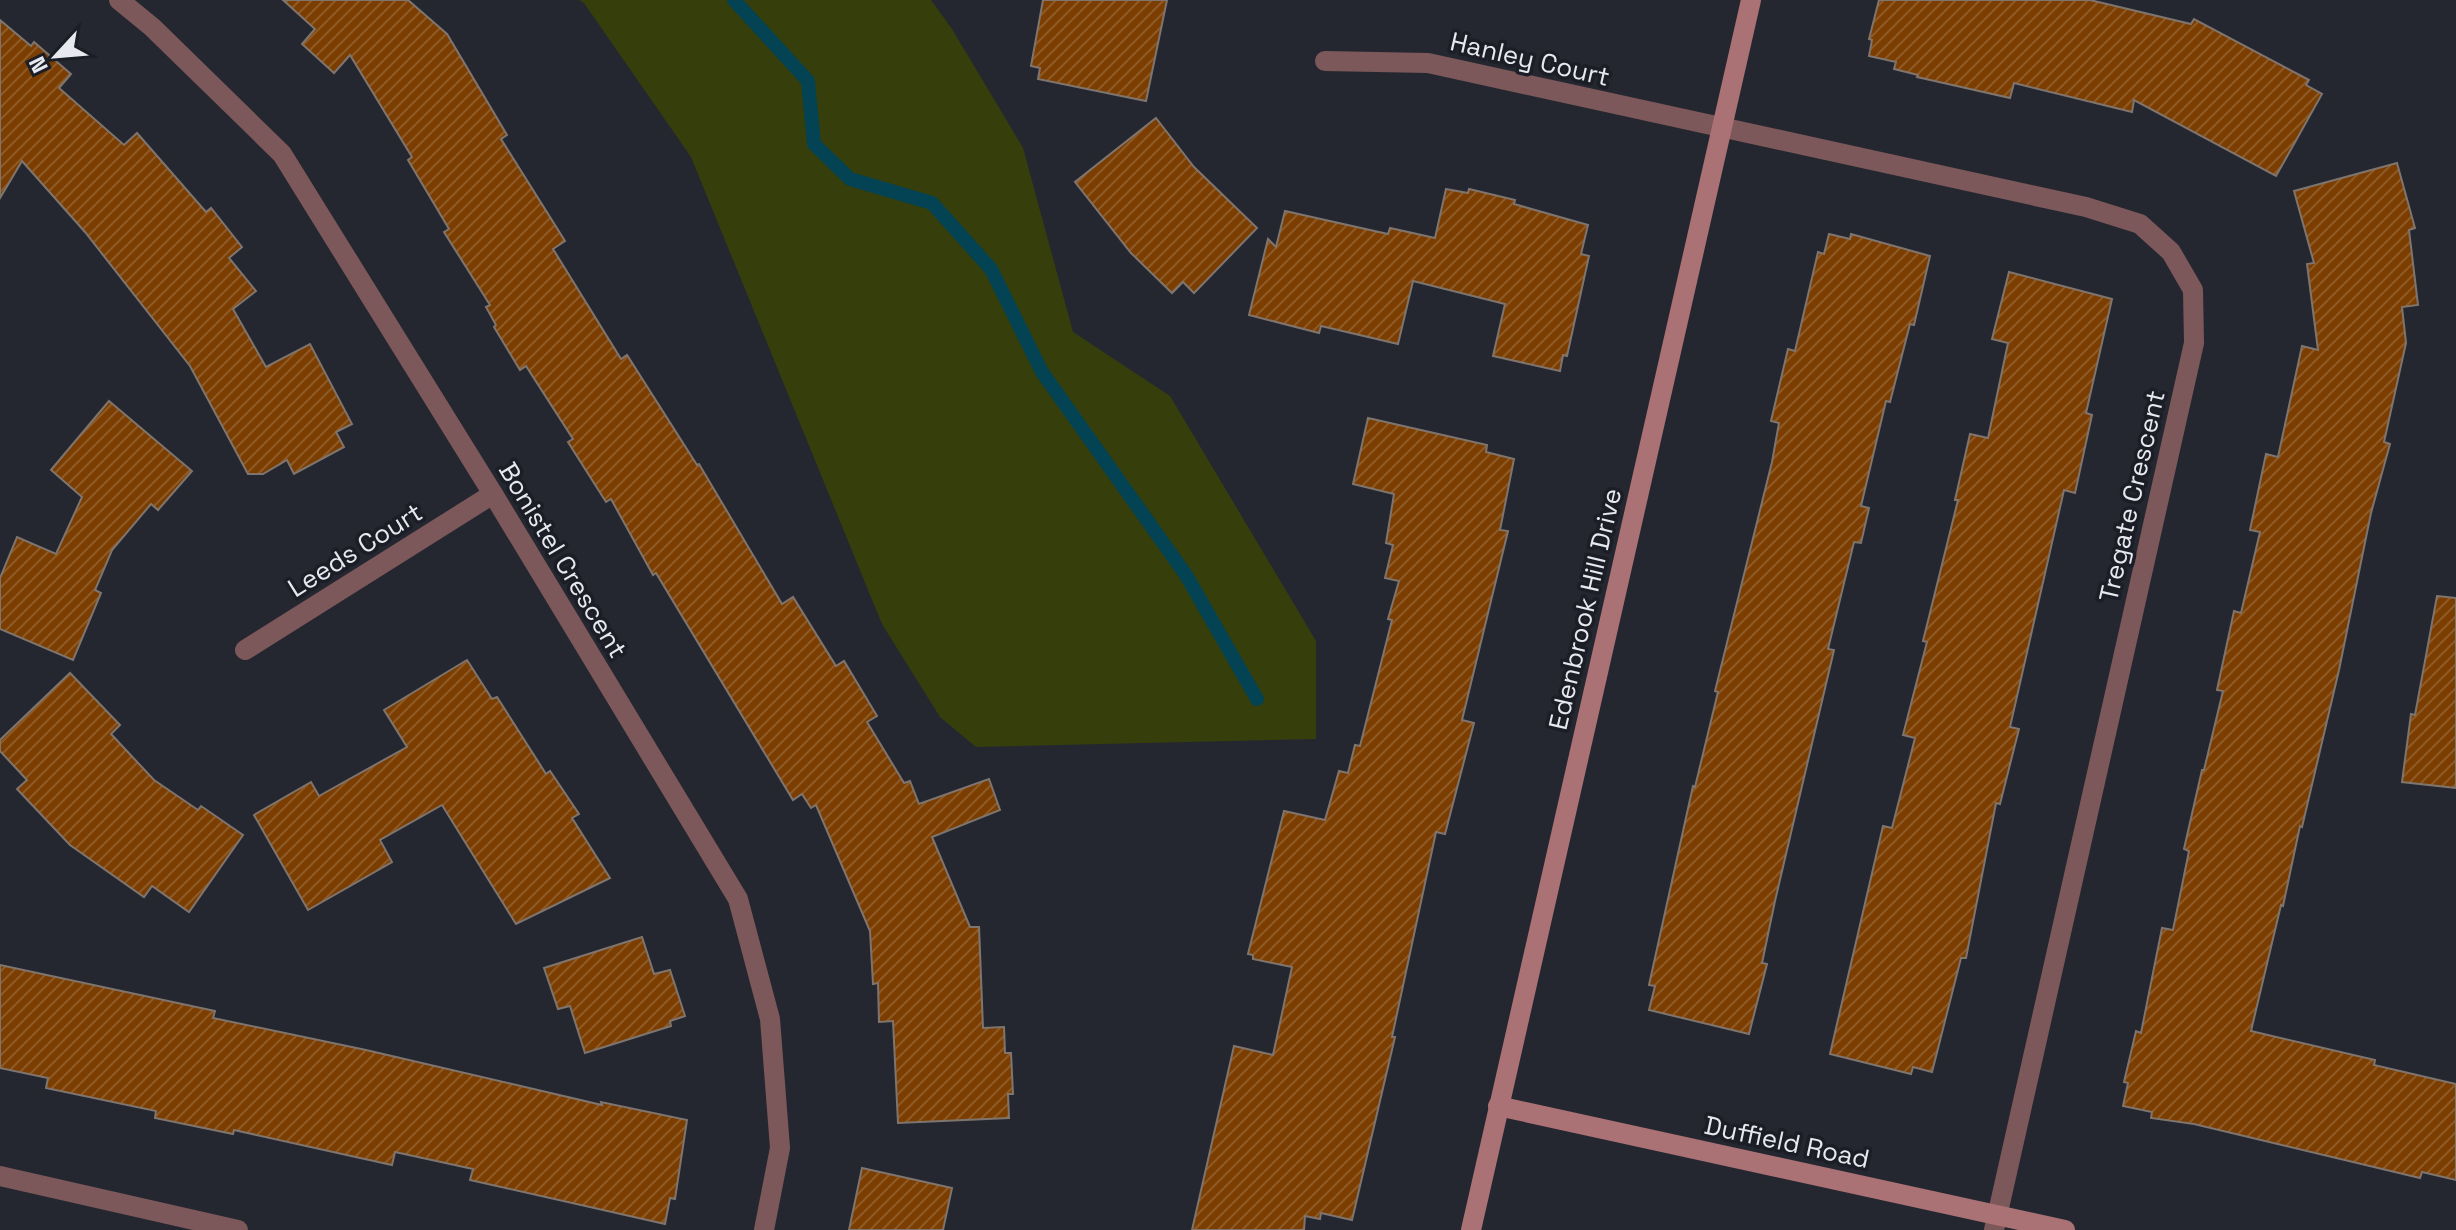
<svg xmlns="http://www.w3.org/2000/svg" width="2456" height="1230" viewBox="0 0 2456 1230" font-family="'Space Grotesk',sans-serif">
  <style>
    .park { fill: #363f0c }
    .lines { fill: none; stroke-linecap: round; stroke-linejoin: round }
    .stream { stroke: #034353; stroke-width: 14 }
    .building { fill: url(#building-hatch); stroke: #7f756e; stroke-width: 2 }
    .street { stroke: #7c585a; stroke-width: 20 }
    .secondary { stroke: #ab7276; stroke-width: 20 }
    .labels { text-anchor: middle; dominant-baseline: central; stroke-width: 7; stroke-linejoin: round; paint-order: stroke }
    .street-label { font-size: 26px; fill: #e7e9ef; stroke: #1b1e26 }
  </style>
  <defs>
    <pattern id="building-hatch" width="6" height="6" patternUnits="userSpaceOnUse" patternTransform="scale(2)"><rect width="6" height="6" fill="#7b3e00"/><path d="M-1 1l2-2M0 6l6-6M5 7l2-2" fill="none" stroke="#8e5a26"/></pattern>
  </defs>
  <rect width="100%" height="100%" fill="#252730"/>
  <path class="park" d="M579,0H931L952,29L1023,148L1073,332L1170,396L1316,641V739L976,747L940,717L882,624L691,157L584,3Z"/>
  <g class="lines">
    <path class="stream" d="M734,0L808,81L814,144L850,179L932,203L991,269L1042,372L1186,575L1257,699"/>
  </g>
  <g class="building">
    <path d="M283,0H408L447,34L507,135L501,139L565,241L553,249L621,359L627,355L697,465L699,464L782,604L793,597L836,666L844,661L877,716L867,722L904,783L910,781L919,804L989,779L1000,810L932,837L970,927H979L983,1028L1004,1027L1005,1053H1011L1013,1094H1008L1009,1118L898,1123L893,1021L879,1022L878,983L873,984L870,931L816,805L811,808L802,794L793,800L656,573L653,575L611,499L606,502L568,442L573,439L526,366L520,370L494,327L496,325L486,307L490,305L444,232L449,229L408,160L412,157L350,55L334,73L302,44L315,29Z"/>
    <path d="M1043,0H1167L1146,101L1038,79L1040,68L1031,66Z"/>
    <path d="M1879,0H2090L2191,24L2194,19L2309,80L2306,85L2322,94L2276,176L2134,100L2132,112L2014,83L2010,98L1917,77L1918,75L1894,69L1896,62L1869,56L1872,40L1869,39Z"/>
    <path d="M0,20L31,46L34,42L71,74L59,88L124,145L137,133L206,212L211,208L242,247L229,258L256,291L233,309L266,367L310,344L352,424L336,432L344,447L294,474L287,460L263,474H248L190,366L85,232L22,161L0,198Z"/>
    <path d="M1156,118L1194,167L1257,228L1194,293L1183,282L1172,293L1131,253L1075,182Z"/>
    <path d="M2397,163L2415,228L2409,230L2418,305L2402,307L2406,343L2384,442L2390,444L2371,513L2339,670L2302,827L2300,826L2283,906L2281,905L2251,1031L2375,1060L2374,1065L2456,1084V1180L2422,1172L2420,1178L2194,1124L2151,1118L2152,1112L2123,1106L2128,1083L2124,1082L2136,1031L2141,1033L2162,928L2173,930L2189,851L2184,849L2202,770H2204L2223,691L2217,690L2234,611L2241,613L2260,532L2250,530L2266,454L2278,457L2302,346L2318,350L2307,264L2314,263L2294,191Z"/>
    <path d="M1446,189L1468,193L1469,189L1515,200L1514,204L1588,225L1581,254L1589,256L1567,356L1563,355L1560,371L1493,356L1505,304L1413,281L1398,344L1321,326L1319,333L1249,315L1268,239L1276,247L1285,211L1388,234L1390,228L1435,238Z"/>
    <path d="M1829,234L1850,239L1851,234L1930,256L1914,325L1910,324L1890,402L1886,401L1861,506L1869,508L1861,543L1854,542L1828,649L1834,650L1775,901L1762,963L1767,964L1749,1034L1649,1010L1655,986L1649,985L1693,786L1695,787L1718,692L1715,691L1772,462L1779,423L1771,421L1788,349L1795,351L1818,252L1824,254Z"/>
    <path d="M2009,272L2112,299L2086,413L2092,415L2075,493L2064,490L2010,727L2019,729L2000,804L1996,803L1966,958H1961L1932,1072L1913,1067L1911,1074L1830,1054L1883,826L1892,828L1915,738L1903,735L1927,642L1923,641L1958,500H1955L1970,434L1988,438L2008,343L1992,339Z"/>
    <path d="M109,401L192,471L158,510L151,504L112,550L95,590L101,593L73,660L0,629V578L17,537L56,554L82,497L51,470Z"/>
    <path d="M1368,418L1487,445L1486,452L1514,459L1500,530L1508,531L1462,720L1474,723L1445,834L1436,832L1392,1037H1395L1352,1220L1321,1213L1320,1219L1305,1216L1304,1230H1192L1234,1046L1273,1055L1292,967L1253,959V955L1248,954L1284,811L1325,820L1339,771L1348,773L1355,745L1360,746L1392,620L1388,619L1399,581L1385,578L1393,545L1386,543L1394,494L1353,484Z"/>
    <path d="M2437,596L2456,598V788L2402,782L2411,714L2415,715Z"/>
    <path d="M467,660L492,699L497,697L546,774L550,771L579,814L572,818L610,878L516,924L442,805L380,840L392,862L308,910L254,815L311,782L319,796L407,747L384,710Z"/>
    <path d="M70,673L120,725L111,734L154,780L198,810L201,806L243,835L189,912L152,886L144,897L70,845L17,789L27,780L0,751V740Z"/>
    <path d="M642,937L654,974L670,970L685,1016L670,1021L671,1026L585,1053L570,1006L558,1009L544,968Z"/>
    <path d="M0,965L215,1011L213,1018L366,1050L602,1105L601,1102L687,1120L675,1199L670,1198L665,1224L470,1180L473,1169L395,1152L392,1165L234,1130L233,1134L155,1118L156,1111L46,1088L48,1078L0,1068Z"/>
    <path d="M862,1168L952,1188L943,1230H849Z"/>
  </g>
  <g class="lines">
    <g class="street">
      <path d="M119,0L152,27L282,154L493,494L738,899L770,1019L780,1148L764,1230"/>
      <path d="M1325,61L1428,63L2086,207L2140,224L2171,252L2193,290L2194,343L1994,1230"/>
      <path d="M245,650L493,494"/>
      <path d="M0,1176L238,1230"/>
    </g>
    <g class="secondary">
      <path d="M1498,1106L2065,1230"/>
      <path d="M1471,1230L1751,0"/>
    </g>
  </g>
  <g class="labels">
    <g class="street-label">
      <text transform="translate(1530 59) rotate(13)">Hanley Court</text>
      <text transform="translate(2132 496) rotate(-77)">Tregate Crescent</text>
      <text transform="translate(355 550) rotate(-32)">Leeds Court</text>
      <text transform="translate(563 560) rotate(59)">Bonistel Crescent</text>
      <text transform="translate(1585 609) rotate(-77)">Edenbrook Hill Drive</text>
      <text transform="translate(1787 1142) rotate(12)">Duffield Road</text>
    </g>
  </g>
  <g transform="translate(56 56) rotate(244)" stroke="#1b1e26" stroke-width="6" paint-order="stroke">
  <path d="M0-6L14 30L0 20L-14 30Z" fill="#e7e9ef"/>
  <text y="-12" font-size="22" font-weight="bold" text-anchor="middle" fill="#e7e9ef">N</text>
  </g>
</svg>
